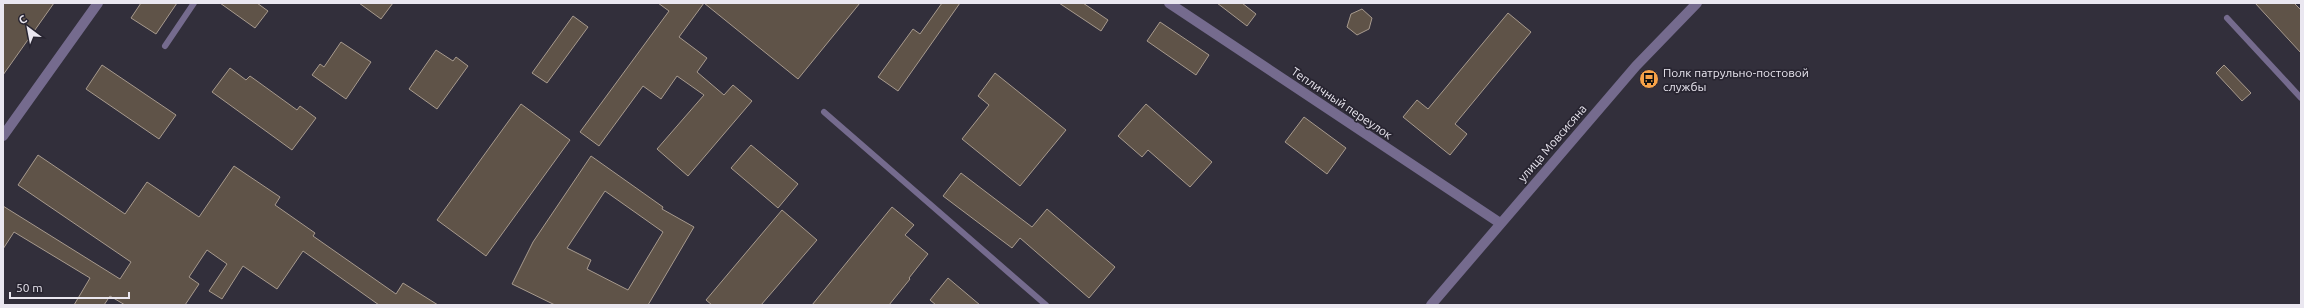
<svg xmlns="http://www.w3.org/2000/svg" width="2304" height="308" viewBox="0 0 2304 308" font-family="Ubuntu,sans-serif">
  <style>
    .building { fill: #5f5348; stroke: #a79a8e; fill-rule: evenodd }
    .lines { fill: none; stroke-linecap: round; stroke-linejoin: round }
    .lane { stroke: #756b8e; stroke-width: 6 }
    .street { stroke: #756b8e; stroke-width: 10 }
    .labels { text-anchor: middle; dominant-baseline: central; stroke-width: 3.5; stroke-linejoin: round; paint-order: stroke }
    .poi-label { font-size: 12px; fill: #eae7f0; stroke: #282531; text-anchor: start }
    .street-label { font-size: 12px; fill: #eae7f0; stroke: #282531 }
  </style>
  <rect width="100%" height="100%" fill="#322f3b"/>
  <g class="building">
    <path d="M3,3H54L3,75Z"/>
    <path d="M141,3H177L156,34L131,18Z"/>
    <path d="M220,3H257L268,11L255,28Z"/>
    <path d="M359,3H393L381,19Z"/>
    <path d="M658,3H704L679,37L707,58L697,72L724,95L733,85L752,101L688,176L657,149L704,95L677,76L661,99L643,86L599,146L580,132L669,11Z"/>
    <path d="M704,3H860L798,79Z"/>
    <path d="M942,3H960L898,91L878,77L913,29L920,34Z"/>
    <path d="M1059,3H1083L1108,20L1101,31Z"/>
    <path d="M1217,3H1242L1256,14L1247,26Z"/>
    <path d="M2255,3H2294L2301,10V53Z"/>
    <path d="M1362,9L1372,18L1369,29L1357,35L1347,27L1351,14Z"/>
    <path d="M1508,13L1531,32L1455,124L1467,134L1450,155L1403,117L1417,100L1428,109Z"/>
    <path d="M573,16L588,27L547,83L532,73Z"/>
    <path d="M1160,22L1209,55L1196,75L1147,41Z"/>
    <path d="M341,42L371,62L346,99L312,75L320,64L324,67Z"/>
    <path d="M436,50L453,61L456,57L468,66L437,109L409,89Z"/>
    <path d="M102,65L176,115L159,139L86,89Z"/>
    <path d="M2224,65L2251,93L2242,101L2216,73Z"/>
    <path d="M230,68L246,80L250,76L297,110L300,106L316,118L292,150L212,92Z"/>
    <path d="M995,73L1066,130L1020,186L962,139L989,105L978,96Z"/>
    <path d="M521,104L570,140L486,256L437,220Z"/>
    <path d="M1146,104L1212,162L1190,187L1148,150L1142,157L1118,136Z"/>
    <path d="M1304,117L1346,148L1327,174L1285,142Z"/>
    <path d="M751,145L798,184L778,208L731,168Z"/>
    <path d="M38,155L125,214L147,182L199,217L234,166L280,197L275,205L315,233L313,236L396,294L403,283L438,305H379L303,251L277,289L243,266L222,299L209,291L227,264L207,250L189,277L199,284L185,305H125L110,296L104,305H74L90,278L14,232L3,249V206L120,279L131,262L18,185Z"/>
    <path d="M591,156L663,207L662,209L694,227L648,305H555L512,284L533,242ZM605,191L663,232L628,290L587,269L591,260L567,248Z"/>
    <path d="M961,173L1032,227L1047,209L1115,267L1089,298L1020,238L1012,248L943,196Z"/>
    <path d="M892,207L914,225L905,235L928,254L909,278L910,279L889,305H812Z"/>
    <path d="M782,210L817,240L761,305H712L706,300Z"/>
    <path d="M948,278L980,305H936L930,300Z"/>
  </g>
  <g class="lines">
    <g class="lane">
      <path d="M2227,18L2301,98"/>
      <path d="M165,46L194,3"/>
      <path d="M824,112L1046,305"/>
    </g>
    <g class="street">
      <path d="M1169,3L1500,223"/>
      <path d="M3,136L98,3"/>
      <path d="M1431,305L1636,66L1697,3"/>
    </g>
  </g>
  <defs>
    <symbol id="bus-disc" viewBox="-11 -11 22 22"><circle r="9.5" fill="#f7a248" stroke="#282531"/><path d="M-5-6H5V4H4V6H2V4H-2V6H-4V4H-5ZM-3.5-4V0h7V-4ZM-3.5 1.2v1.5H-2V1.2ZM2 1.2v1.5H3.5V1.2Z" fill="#111"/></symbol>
  </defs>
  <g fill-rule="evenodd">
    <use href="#bus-disc" x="1638" y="68" width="22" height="22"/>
  </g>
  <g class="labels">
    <g class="poi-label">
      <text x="1663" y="72">Полк патрульно-постовой<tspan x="1663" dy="14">службы</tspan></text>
    </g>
    <g class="street-label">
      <text transform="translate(1342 103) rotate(34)">Тепличный переулок</text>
      <text transform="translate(1552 143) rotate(-49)">улица Мовсисяна</text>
    </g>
  </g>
  <rect width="2304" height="308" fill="none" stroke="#eae7f0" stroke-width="8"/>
  <g transform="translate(28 28) rotate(328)" stroke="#282531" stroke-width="3" paint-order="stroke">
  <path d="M0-3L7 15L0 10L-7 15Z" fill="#eae7f0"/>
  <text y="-6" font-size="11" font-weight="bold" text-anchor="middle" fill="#eae7f0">С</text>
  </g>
  <path d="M10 292v6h119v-6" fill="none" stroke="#eae7f0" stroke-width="2"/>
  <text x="16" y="292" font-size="12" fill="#eae7f0" stroke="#282531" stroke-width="3" paint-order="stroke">50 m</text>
</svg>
